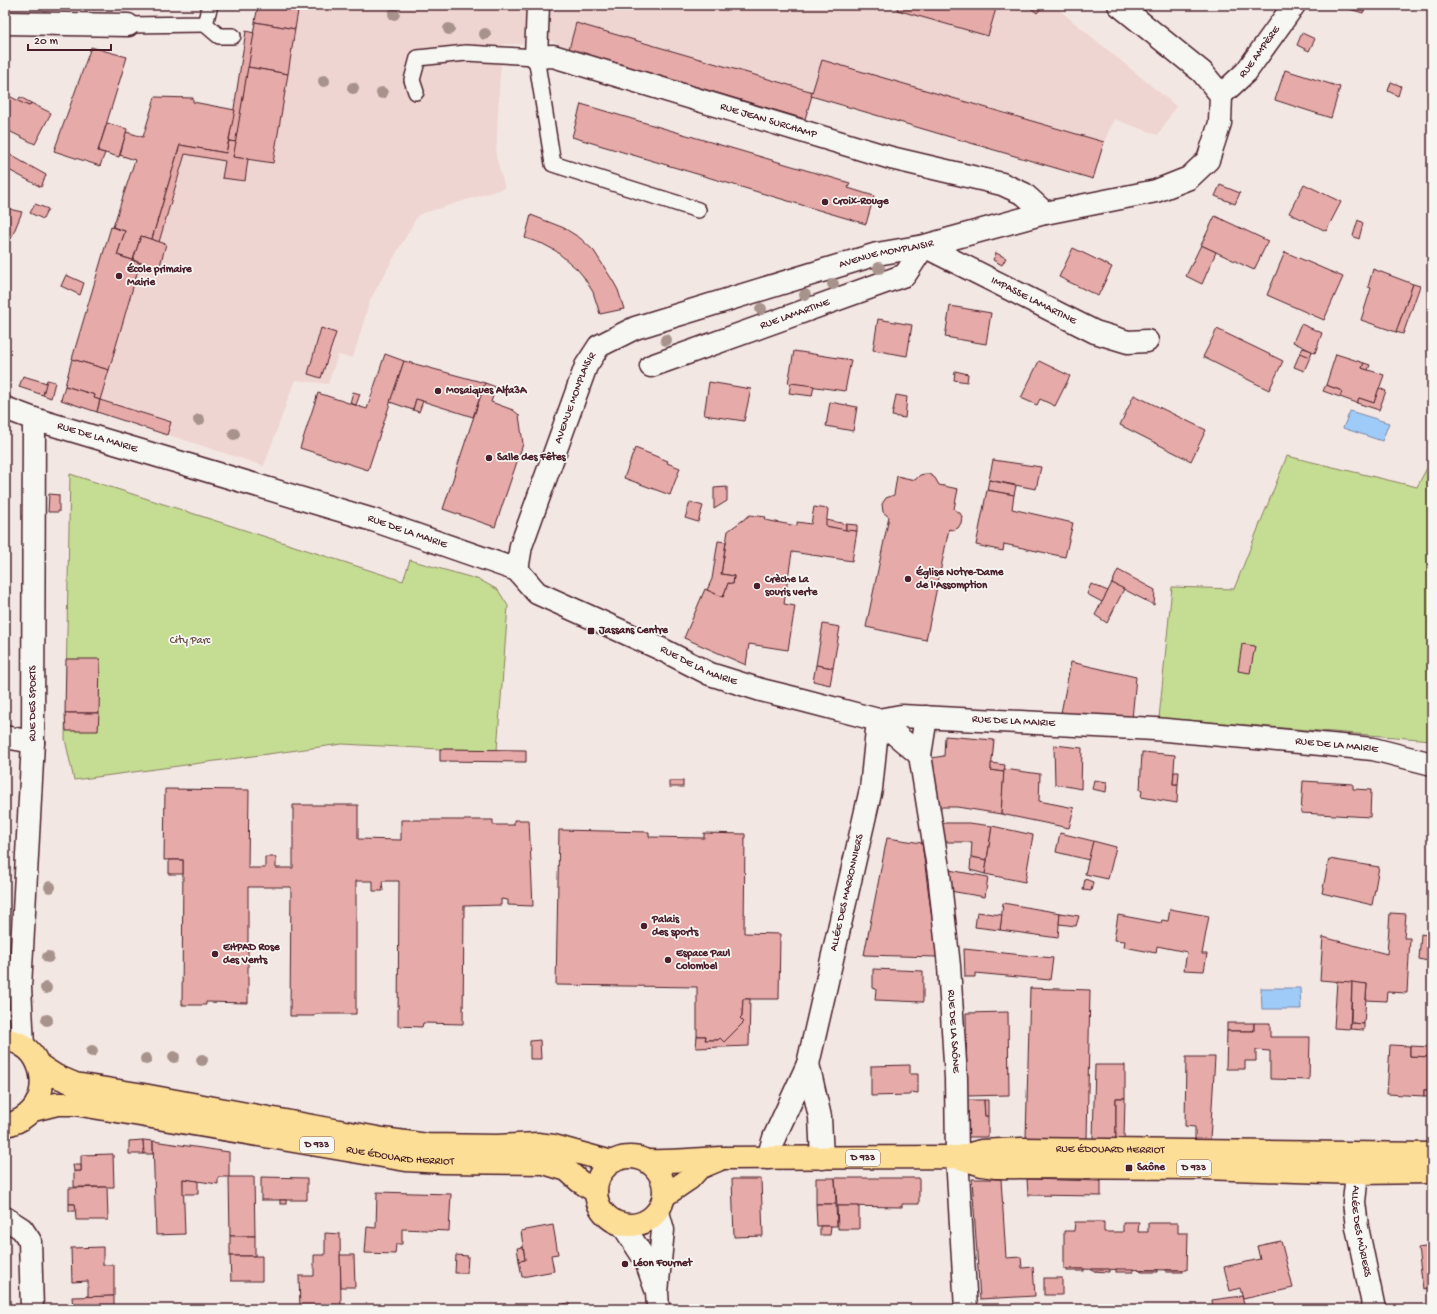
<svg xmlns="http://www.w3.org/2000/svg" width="1437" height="1314" viewBox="0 0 1437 1314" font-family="'Gochi Hand',sans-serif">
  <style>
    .built { fill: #efd5d1 }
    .green { fill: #c5dd93; stroke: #887e5f }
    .water { fill: #9ecbf8; stroke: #7c86a6 }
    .building { fill: #e6aba8; stroke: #4a1f2b }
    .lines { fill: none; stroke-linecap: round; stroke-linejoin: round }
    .lane-casing { stroke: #4a1f2b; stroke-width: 18 }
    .street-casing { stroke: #4a1f2b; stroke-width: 25 }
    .primary-casing { stroke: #4a1f2b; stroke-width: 25 }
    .lane { stroke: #f6f6f2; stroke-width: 15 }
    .street { stroke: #f6f6f2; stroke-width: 22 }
    .primary { stroke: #fdde96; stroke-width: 22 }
    .tree { fill: #a7938c }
    .poi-dot { fill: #4a1f2b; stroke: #f6f6f2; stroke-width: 1.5 }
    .labels { text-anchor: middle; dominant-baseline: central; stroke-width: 3.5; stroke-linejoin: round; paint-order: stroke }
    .shield { fill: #f6f6f2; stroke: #7e6067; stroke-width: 1 }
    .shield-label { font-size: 10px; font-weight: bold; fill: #4a1f2b }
    .street-label { font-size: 11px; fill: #4a1f2b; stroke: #f6f6f2 }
    .poi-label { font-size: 11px; font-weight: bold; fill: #4a1f2b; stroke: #f6f6f2; text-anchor: start }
    .park-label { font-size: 11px; fill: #694e45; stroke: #f6f6f2 }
  </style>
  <rect width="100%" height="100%" fill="#f3e7e3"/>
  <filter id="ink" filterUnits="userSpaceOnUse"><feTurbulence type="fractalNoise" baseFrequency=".025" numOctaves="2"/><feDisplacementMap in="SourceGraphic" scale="8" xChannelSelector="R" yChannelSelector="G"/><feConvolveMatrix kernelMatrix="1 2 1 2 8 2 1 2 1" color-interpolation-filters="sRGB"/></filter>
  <g filter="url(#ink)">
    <g class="built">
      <path d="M258,5H531L523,44H504L500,74L496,157L505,188L418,215L370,300L353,358L338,355L328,384L295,380L264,466L61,400L111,227H113L135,160L119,157L127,129L143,137L155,97L193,98V102L233,110L246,31L254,32Z"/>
      <path d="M547,5H1053L1176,106L1158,135L1114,119L1104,142L822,61L813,92L576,23L569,49L544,38Z"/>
    </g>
    <g class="green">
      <path d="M1287,456L1417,487L1429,464H1432V740L1159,718L1172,587L1234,589Z"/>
      <path d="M70,474L403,581L410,560L480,580L498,590L508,606L497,750L440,749L342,744L74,780L65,739Z"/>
    </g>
    <g class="water">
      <path d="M1350,411L1389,423L1382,441L1343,428Z"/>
      <path d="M1261,988H1300L1301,1009H1262Z"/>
    </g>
    <g class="building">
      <path d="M258,5H299L295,29L255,22Z"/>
      <path d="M898,5H997L988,36L897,10Z"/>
      <path d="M1027,5H1044L1037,13Z"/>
      <path d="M1336,5H1366L1363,13Z"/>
      <path d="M255,22L295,29L288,74L248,67Z"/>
      <path d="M576,23L813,92L805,119L569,49Z"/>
      <path d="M246,31L254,33L236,142L229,141Z"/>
      <path d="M1302,33L1315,39L1309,51L1297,45Z"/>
      <path d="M91,47L127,57L98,151L105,153L100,166L54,151Z"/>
      <path d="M822,60L1104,142L1093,179L811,96Z"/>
      <path d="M248,67L288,74L273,163L233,157Z"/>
      <path d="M1285,70L1340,87L1331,118L1275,100Z"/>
      <path d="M1391,82L1401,86L1398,96L1388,91Z"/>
      <path d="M7,95L29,106L31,103L51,113L35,144L5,129V100Z"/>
      <path d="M20,97L31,103L29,106L18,101Z"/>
      <path d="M155,97L193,98V102L235,110L226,153L180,145L152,239L141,236L133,260L117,255L125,231L113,227L135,160L120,155L126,132L143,137Z"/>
      <path d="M581,104L850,183L848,188L874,196L866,224L572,137Z"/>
      <path d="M107,123L127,129L119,157L98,151Z"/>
      <path d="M229,141L236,142L233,157L248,159L245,181L222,178L225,161L185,154L159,242L152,239L180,145L226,153Z"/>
      <path d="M5,152L46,175L41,187L5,168Z"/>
      <path d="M1304,184L1341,202L1326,231L1289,213Z"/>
      <path d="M1220,185L1240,193L1235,204L1215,196Z"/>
      <path d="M35,204L48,209L43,219L30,213Z"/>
      <path d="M5,206L13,210L22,212L11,239L5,237Z"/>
      <path d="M531,215L564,228L580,238L594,251L613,281L618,290L624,309L600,314L593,292L583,276L577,269L556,251L543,244L525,238Z"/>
      <path d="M1215,216L1268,241L1254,270L1201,245Z"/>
      <path d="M1358,220L1363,223L1359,239L1353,236Z"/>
      <path d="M111,227L125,231L117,255L140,263L109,370L72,359Z"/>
      <path d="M141,236L166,244L159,269L133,260Z"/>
      <path d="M1201,245L1216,252L1202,284L1186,276Z"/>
      <path d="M1073,248L1112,267L1098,296L1059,277Z"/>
      <path d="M1285,252L1343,277L1324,320L1267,295Z"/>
      <path d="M996,253L1006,258L1002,265L993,260Z"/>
      <path d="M1373,269L1413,284L1396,332L1361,320L1371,288L1368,287Z"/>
      <path d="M66,275L84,283L80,295L61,286Z"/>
      <path d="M1413,284L1420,286L1403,334L1396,332Z"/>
      <path d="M950,306L991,313L986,344L945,337Z"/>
      <path d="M878,319L912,325L907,356L873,350Z"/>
      <path d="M1301,324L1322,333L1315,353L1293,342Z"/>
      <path d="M321,328L336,333L321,378L308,374Z"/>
      <path d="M1217,329L1283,361L1269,390L1203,357Z"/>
      <path d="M1303,348L1312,351L1310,357L1300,353Z"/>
      <path d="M794,351L851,360L845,391L788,383Z"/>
      <path d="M1300,353L1310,357L1304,371L1294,367Z"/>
      <path d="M385,354L404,361L368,470L300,448L318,393L367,409Z"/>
      <path d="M1336,354L1364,363L1362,368L1384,375L1374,403L1359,398L1357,403L1340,397L1342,391L1326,385Z"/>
      <path d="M72,359L109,370L100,400L94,398L95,395L65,386Z"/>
      <path d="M404,361L485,383L473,417L416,399L413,410L390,402Z"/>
      <path d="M1039,361L1070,376L1055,406L1040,399L1037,405L1021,398Z"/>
      <path d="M1364,363L1370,365L1368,370L1362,368Z"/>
      <path d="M955,371L968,374L967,382L954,380Z"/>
      <path d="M23,376L47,383L43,395L19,387Z"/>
      <path d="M47,380L55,382L51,398L43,395Z"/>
      <path d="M709,382L751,389L744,421L704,415Z"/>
      <path d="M485,383L496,387L491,402L513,410L519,415L523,444L495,527L443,509Z"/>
      <path d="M791,383L814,386L812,396L789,393Z"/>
      <path d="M1326,385L1342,391L1340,397L1323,391Z"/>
      <path d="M65,386L95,395L94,398L100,400L97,412L61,400Z"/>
      <path d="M1379,388L1386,391L1379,410L1357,403L1359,398L1374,403Z"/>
      <path d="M353,392L360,394L356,405L350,403Z"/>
      <path d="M896,395L907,397L905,418L892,416Z"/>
      <path d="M1134,395L1206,430L1191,461L1120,425Z"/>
      <path d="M416,399L423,401L419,412L413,410Z"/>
      <path d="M100,400L171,422L167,435L97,412Z"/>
      <path d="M830,402L857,407L853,431L826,426Z"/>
      <path d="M635,448L668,461L667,463L680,468L670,495L624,478Z"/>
      <path d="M993,460L1041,467L1036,489L989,480Z"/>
      <path d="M925,474H929L935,478L939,485L958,489L954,509L960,513L962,517L961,523L958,528L952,530L949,529L926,640L866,627L889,517L883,512L882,504L886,498L894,495L897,476L915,480L920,475Z"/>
      <path d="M989,480L1016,486L1014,495L987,490Z"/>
      <path d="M727,487V501L714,509V488Z"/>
      <path d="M987,490L1014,495L1012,509L1073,523L1065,557L1004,544L1003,551L976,545Z"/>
      <path d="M49,494L59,495V512H48Z"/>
      <path d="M690,502L703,506L698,522L685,518Z"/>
      <path d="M814,507L828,509L826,526L857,531L852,561L792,552L784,604L795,606L788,650L749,644L746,665L684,638L705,589L723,597L728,583L733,584L734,576L721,574L728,531L750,515L766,517L765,520L797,526V522L811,524Z"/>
      <path d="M826,520L846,524V530L826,526Z"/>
      <path d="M846,524L857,525V531L846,530Z"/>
      <path d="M718,541L726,542L721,574L734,576L733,584L728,583L723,597L707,590L712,579Z"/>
      <path d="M1118,570L1155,590L1154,605L1112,583Z"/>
      <path d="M1112,583L1124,589L1107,623L1095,615Z"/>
      <path d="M1091,584L1108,591L1102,602L1087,594Z"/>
      <path d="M823,624L840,627L833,668L816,665Z"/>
      <path d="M1242,644L1255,646L1250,673L1238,671Z"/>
      <path d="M5,648L10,649L8,694L5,700Z"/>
      <path d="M66,659H100L99,713H65Z"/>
      <path d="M1071,662L1136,677L1132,719L1061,713Z"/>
      <path d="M816,665L833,668L830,685L813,681Z"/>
      <path d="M65,713H99L98,731H66Z"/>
      <path d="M945,736L994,740L991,770L1004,772L1001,814L957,807H938L931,758L944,756Z"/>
      <path d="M1054,745L1082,748L1081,789L1055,784Z"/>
      <path d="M440,749L526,750V762L440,761Z"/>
      <path d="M1142,752L1175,755L1173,784H1178L1177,803L1141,797L1142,791L1140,790Z"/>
      <path d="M991,763L1005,765L1004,772L991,770Z"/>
      <path d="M1004,769L1040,774L1039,801L1074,808L1069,828L1001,814Z"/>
      <path d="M1174,772H1179L1178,784H1173Z"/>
      <path d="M1094,780L1107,782L1106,792L1092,789Z"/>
      <rect x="669" y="781" width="14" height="6"/>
      <path d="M1303,781L1353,784V789L1371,790L1370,817L1301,813Z"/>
      <path d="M165,789L249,790L248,868H265V857H276V868H293V805H358V839L401,840V820H493V825H514V820H529L533,906L508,905V900L501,899V905L464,906L463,1024L423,1023L422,1027L398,1026L399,881H382L383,891H373V881H356V1014H315L314,1016H290L291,887H248V1003L206,1002V1005H182L183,860H164Z"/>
      <path d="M940,823H969L992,826L987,860L971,857L972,842H943Z"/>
      <path d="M992,826L1033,835L1025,882L985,874Z"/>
      <path d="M559,830L649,832V837L704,838V833L745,834L744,933L780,934L779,999H743L742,1016L740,1018L744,1022L724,1042L720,1038L718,1040H705L706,1036H697V987L556,985Z"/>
      <path d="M1060,833L1093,841L1089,860L1056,852Z"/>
      <path d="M887,838L922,843L937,957L864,955Z"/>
      <path d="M1093,841L1116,847L1108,879L1085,874Z"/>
      <path d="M971,857L987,860L985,874L970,870Z"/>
      <path d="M1329,859L1379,867L1372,905L1322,893Z"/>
      <rect x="169" y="860" width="14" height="14"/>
      <path d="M949,870L988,877L985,897L950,891Z"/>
      <path d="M1085,879L1093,882L1091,891L1083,890Z"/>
      <path d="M1003,903L1060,913L1058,938L1000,930Z"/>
      <path d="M1170,909L1209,916L1202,954H1207L1204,971L1184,970L1187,952L1157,946L1156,953L1124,947L1125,941L1114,940L1118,915L1161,923L1162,920L1168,921Z"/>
      <path d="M977,912L1002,915L1000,930L975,927Z"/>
      <path d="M1060,913L1079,916L1076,926L1059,924Z"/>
      <path d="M1390,913L1406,914L1404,938H1410L1407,993L1387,992L1386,1001L1366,1000L1367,984L1320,980L1323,937L1387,954Z"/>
      <path d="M1421,934L1432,936V962L1419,959Z"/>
      <path d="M964,949L1053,958L1050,980L975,973V977H965Z"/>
      <path d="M873,969L923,971V1002L875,1000L876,989L873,988Z"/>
      <path d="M1337,981L1352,982L1350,1029L1334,1028Z"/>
      <path d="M1352,982L1367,984L1364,1024L1351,1023Z"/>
      <path d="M1030,988L1090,990L1087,1139L1026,1138Z"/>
      <path d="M743,999H750L749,1046L696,1048L697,1036H706L705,1040H718L720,1038L724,1042L744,1022L740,1018L742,1016Z"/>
      <path d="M1008,1012L1009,1095L967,1096L966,1013Z"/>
      <rect x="1227" y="1023" width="27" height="8"/>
      <path d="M1254,1023H1270V1037H1310L1309,1080L1270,1079V1051L1256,1050V1061H1245V1069H1226L1227,1031H1254Z"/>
      <path d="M1351,1023L1364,1024V1030L1350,1029Z"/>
      <path d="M540,1040L541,1059H530V1041Z"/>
      <path d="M1390,1045L1410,1046V1056L1432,1057V1090H1424V1096L1387,1094Z"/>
      <path d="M1410,1046L1432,1047V1057L1410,1056Z"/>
      <path d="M1186,1057H1215L1210,1140H1195V1127L1185,1126Z"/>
      <path d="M910,1065V1074H918V1093L910,1092V1095L871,1096V1066Z"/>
      <path d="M1095,1065H1125V1098H1116V1139H1093Z"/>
      <rect x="1424" y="1090" width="8" height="6"/>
      <path d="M1116,1098H1125L1124,1139H1116Z"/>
      <path d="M967,1100H984L985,1116H988V1137H967Z"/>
      <path d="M984,1100H988V1116H985Z"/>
      <path d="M143,1140L144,1154H129V1141Z"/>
      <path d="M143,1140L153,1141V1154H144Z"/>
      <path d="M153,1141L229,1152V1177H218V1184L183,1179L185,1234L156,1235Z"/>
      <path d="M113,1154L114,1187H74V1171H81V1155Z"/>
      <path d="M73,1165H81V1171H74Z"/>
      <path d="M229,1177H254L255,1236H230Z"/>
      <path d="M261,1177L307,1178V1200H261Z"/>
      <path d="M816,1178H835L836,1204H816Z"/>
      <path d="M835,1178H919V1204H902V1207L837,1206Z"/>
      <path d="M183,1179L198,1181V1194H183Z"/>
      <path d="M732,1179H761L763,1236L734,1237Z"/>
      <path d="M972,1179H1001L1006,1258L1021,1257L1022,1268L1033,1267L1035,1296L980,1299Z"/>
      <path d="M1027,1179L1101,1181V1196L1028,1195Z"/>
      <path d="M107,1187L108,1220H76L75,1204H69V1188Z"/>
      <path d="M377,1192L451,1194L449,1231L402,1229V1244H396L395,1254L365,1253L367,1227L376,1228Z"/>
      <rect x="280" y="1200" width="6" height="4"/>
      <path d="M69,1204H75L76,1211H69Z"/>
      <path d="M816,1204H836L837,1226H817Z"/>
      <path d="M837,1206H859V1229H838Z"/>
      <path d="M1075,1222H1104V1232H1123V1222H1139L1138,1232H1148V1223H1178V1233H1188L1187,1270L1064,1269V1231H1074Z"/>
      <path d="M553,1225L558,1254L551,1255L554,1271L522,1277L519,1261L525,1260L521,1231Z"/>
      <path d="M820,1226H831L830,1235H820Z"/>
      <path d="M325,1233L340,1234L341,1309H300L299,1276H314V1255H325Z"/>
      <rect x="230" y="1236" width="25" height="20"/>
      <path d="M1281,1241L1293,1288L1243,1299L1240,1288L1230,1291L1224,1267L1260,1259L1257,1246Z"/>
      <path d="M1432,1246V1287L1423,1289L1418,1248Z"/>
      <path d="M103,1247V1265H114V1296L88,1297V1281L72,1282L71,1248Z"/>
      <path d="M523,1247L525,1260L519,1261L517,1248Z"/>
      <path d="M340,1255H354L355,1287H341Z"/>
      <path d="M456,1255L468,1256L467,1273H455Z"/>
      <path d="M230,1256H262V1281H231Z"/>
      <rect x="1067" y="1269" width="17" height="2"/>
      <path d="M1092,1269H1109V1272L1092,1271Z"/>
      <rect x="1116" y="1269" width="17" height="3"/>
      <path d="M1140,1270H1158V1272H1141Z"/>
      <rect x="1166" y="1270" width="17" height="2"/>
      <rect x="1044" y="1278" width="18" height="17"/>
      <path d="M114,1296V1309H73L72,1297Z"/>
      <path d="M1242,1296L1245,1309H1213L1212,1300Z"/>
      <path d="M569,1303L570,1309H533Z"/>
    </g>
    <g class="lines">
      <defs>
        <g id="lane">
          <path d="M205,24L219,36H233"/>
          <path d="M128,25L205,24L210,5"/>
          <path d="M416,92L412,80L418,58L466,53L536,57L553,164L698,210"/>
        </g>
        <g id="street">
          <path id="s1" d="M538,5L536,57L553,56L891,158L1002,184L1024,194L1045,213"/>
          <path d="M5,23L128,25"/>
          <path id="s2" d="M1221,95L1246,72L1294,5"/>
          <path id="s3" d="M651,366L905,275L924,246L1095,332L1128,342L1147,341"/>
          <path id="s4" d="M5,408L34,419L373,520L517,570L537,593L661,649L710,674L761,690L802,700L878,720L901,716L1155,729L1289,741L1373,749L1432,764"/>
          <path id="s5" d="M517,570L521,546L586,366L599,346L635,328L877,254L924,246L1045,213L1156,191L1189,178L1208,160L1220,123L1221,95L1202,72L1119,5"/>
          <path id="s6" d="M926,717L920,755L939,874L949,966L956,1078L957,1157L966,1309"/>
          <path d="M878,720L920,755"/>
          <path d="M5,737L33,742"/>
          <path id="s7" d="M23,1046L20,987L33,742L34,419"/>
          <path d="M808,1064L820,1117L822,1158"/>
          <path id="s8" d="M1359,1154L1354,1202L1357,1227L1374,1309"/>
          <path id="s9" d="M768,1158L774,1138L808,1064L871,789L878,720"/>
          <path d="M5,1218L22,1229L30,1241L32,1309"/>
          <path d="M622,1224L646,1261L655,1287"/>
          <path d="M658,1309L657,1292L663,1230L658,1212"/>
        </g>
        <g id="primary">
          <path d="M5,1040C42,1042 54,1093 27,1115C21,1120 13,1124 5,1125"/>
          <path d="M39,1065L56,1076L75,1084L138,1094L383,1139L427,1145L497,1146L537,1144L554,1146L612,1162"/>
          <path id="s10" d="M33,1110L57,1104H75L406,1160L443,1162L544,1163L567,1170L579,1181L596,1192"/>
          <circle cx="630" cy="1191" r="34"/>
          <path id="s11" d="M959,1157L981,1151L1022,1149L1432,1154"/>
          <path d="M648,1161C672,1162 696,1159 721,1158L957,1157L982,1165L996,1167L1202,1168L1357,1173L1432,1172"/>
          <path d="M664,1196L689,1179L699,1168L718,1160"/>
        </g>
      </defs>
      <use href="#lane" class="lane-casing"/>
      <use href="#street" class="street-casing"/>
      <use href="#primary" class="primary-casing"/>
      <use href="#lane" class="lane"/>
      <use href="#street" class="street"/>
      <use href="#primary" class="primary"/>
    </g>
    <g class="tree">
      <circle cx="394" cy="14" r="6"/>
      <circle cx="449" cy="29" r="6"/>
      <circle cx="485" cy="34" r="6"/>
      <circle cx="324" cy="81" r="6"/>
      <circle cx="353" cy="88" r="6"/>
      <circle cx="382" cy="93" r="6"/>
      <circle cx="879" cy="268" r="6"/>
      <circle cx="833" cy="284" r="6"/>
      <circle cx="805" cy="295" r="6"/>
      <circle cx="761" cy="309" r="6"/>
      <circle cx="666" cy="340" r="6"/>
      <circle cx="199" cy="420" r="6"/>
      <circle cx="234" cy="434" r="6"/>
      <circle cx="50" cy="887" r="6"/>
      <circle cx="48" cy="957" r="6"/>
      <circle cx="46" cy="988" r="6"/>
      <circle cx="47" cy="1020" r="6"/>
      <circle cx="92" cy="1051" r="6"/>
      <circle cx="174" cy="1057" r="6"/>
      <circle cx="146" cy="1059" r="6"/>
      <circle cx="202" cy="1060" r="6"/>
    </g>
  </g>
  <g class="poi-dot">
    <circle cx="825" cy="202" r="4"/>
    <circle cx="119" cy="276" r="4"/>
    <circle cx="438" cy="391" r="4"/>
    <circle cx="489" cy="458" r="4"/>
    <circle cx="908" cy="579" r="4"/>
    <circle cx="757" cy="586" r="4"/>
    <rect x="587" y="627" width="8" height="8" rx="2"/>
    <circle cx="644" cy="926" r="4"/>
    <circle cx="215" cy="954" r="4"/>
    <circle cx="668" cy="960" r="4"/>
    <rect x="1125" y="1164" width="8" height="8" rx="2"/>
    <circle cx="625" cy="1264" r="4"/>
  </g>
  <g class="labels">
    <g class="shield">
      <rect x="300" y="1137" width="34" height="16" rx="3"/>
      <rect x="846" y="1150" width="34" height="16" rx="3"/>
      <rect x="1177" y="1160" width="34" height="16" rx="3"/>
    </g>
    <g class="shield-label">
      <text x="317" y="1145">D 933</text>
      <text x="863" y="1158">D 933</text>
      <text x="1194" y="1168">D 933</text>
    </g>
    <g class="street-label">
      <text stroke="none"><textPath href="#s2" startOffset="58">RUE AMPÈRE</textPath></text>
      <text stroke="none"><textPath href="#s1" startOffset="294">RUE JEAN SURCHAMP</textPath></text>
      <text stroke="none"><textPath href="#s5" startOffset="542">AVENUE MONPLAISIR</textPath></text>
      <text stroke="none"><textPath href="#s3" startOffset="427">IMPASSE LAMARTINE</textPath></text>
      <text stroke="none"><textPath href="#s3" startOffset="153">RUE LAMARTINE</textPath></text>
      <text stroke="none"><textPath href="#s5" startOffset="182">AVENUE MONPLAISIR</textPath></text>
      <text stroke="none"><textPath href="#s4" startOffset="97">RUE DE LA MAIRIE</textPath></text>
      <text stroke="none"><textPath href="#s4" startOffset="421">RUE DE LA MAIRIE</textPath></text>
      <text stroke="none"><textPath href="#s4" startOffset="745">RUE DE LA MAIRIE</textPath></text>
      <text stroke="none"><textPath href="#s7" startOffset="343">RUE DES SPORTS</textPath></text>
      <text stroke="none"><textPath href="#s4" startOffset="1069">RUE DE LA MAIRIE</textPath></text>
      <text stroke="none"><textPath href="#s4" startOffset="1393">RUE DE LA MAIRIE</textPath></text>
      <text stroke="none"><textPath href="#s9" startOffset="278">ALLÉE DES MARRONNIERS</textPath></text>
      <text stroke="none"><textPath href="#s6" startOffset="317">RUE DE LA SAÔNE</textPath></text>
      <text stroke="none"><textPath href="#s11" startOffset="152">RUE ÉDOUARD HERRIOT</textPath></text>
      <text stroke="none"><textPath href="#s10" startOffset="372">RUE ÉDOUARD HERRIOT</textPath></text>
      <text stroke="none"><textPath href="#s8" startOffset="78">ALLÉE DES MÛRIERS</textPath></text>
    </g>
    <g class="poi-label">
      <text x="833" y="202">Croix-Rouge</text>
      <text x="127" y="270">École primaire<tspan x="127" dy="13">Mairie</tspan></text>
      <text x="446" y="391">Mosaiques Alfa3A</text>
      <text x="497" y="458">Salle des Fêtes</text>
      <text x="916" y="573">Église Notre-Dame<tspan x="916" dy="13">de l'Assomption</tspan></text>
      <text x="765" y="580">Crèche La<tspan x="765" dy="13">souris verte</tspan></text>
      <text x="599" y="631">Jassans Centre</text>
      <text x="652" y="920">Palais<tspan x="652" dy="13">des sports</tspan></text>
      <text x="223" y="948">EHPAD Rose<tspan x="223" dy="13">des Vents</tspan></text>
      <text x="676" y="954">Espace Paul<tspan x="676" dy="13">Colombel</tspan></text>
      <text x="1137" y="1168">Saône</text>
      <text x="633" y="1264">Léon Fournet</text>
    </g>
    <g class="park-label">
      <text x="190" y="641">City Parc</text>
    </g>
  </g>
  <rect width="1437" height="1314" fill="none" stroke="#f6f6f2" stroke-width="20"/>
  <rect x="10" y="10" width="1417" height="1294" fill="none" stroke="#4a1f2b" stroke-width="1.5" filter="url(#ink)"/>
  <path d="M28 44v6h83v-6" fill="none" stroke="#4a1f2b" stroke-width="2"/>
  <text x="34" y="44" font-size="12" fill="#4a1f2b" stroke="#f6f6f2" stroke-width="3" paint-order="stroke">20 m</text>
</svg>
